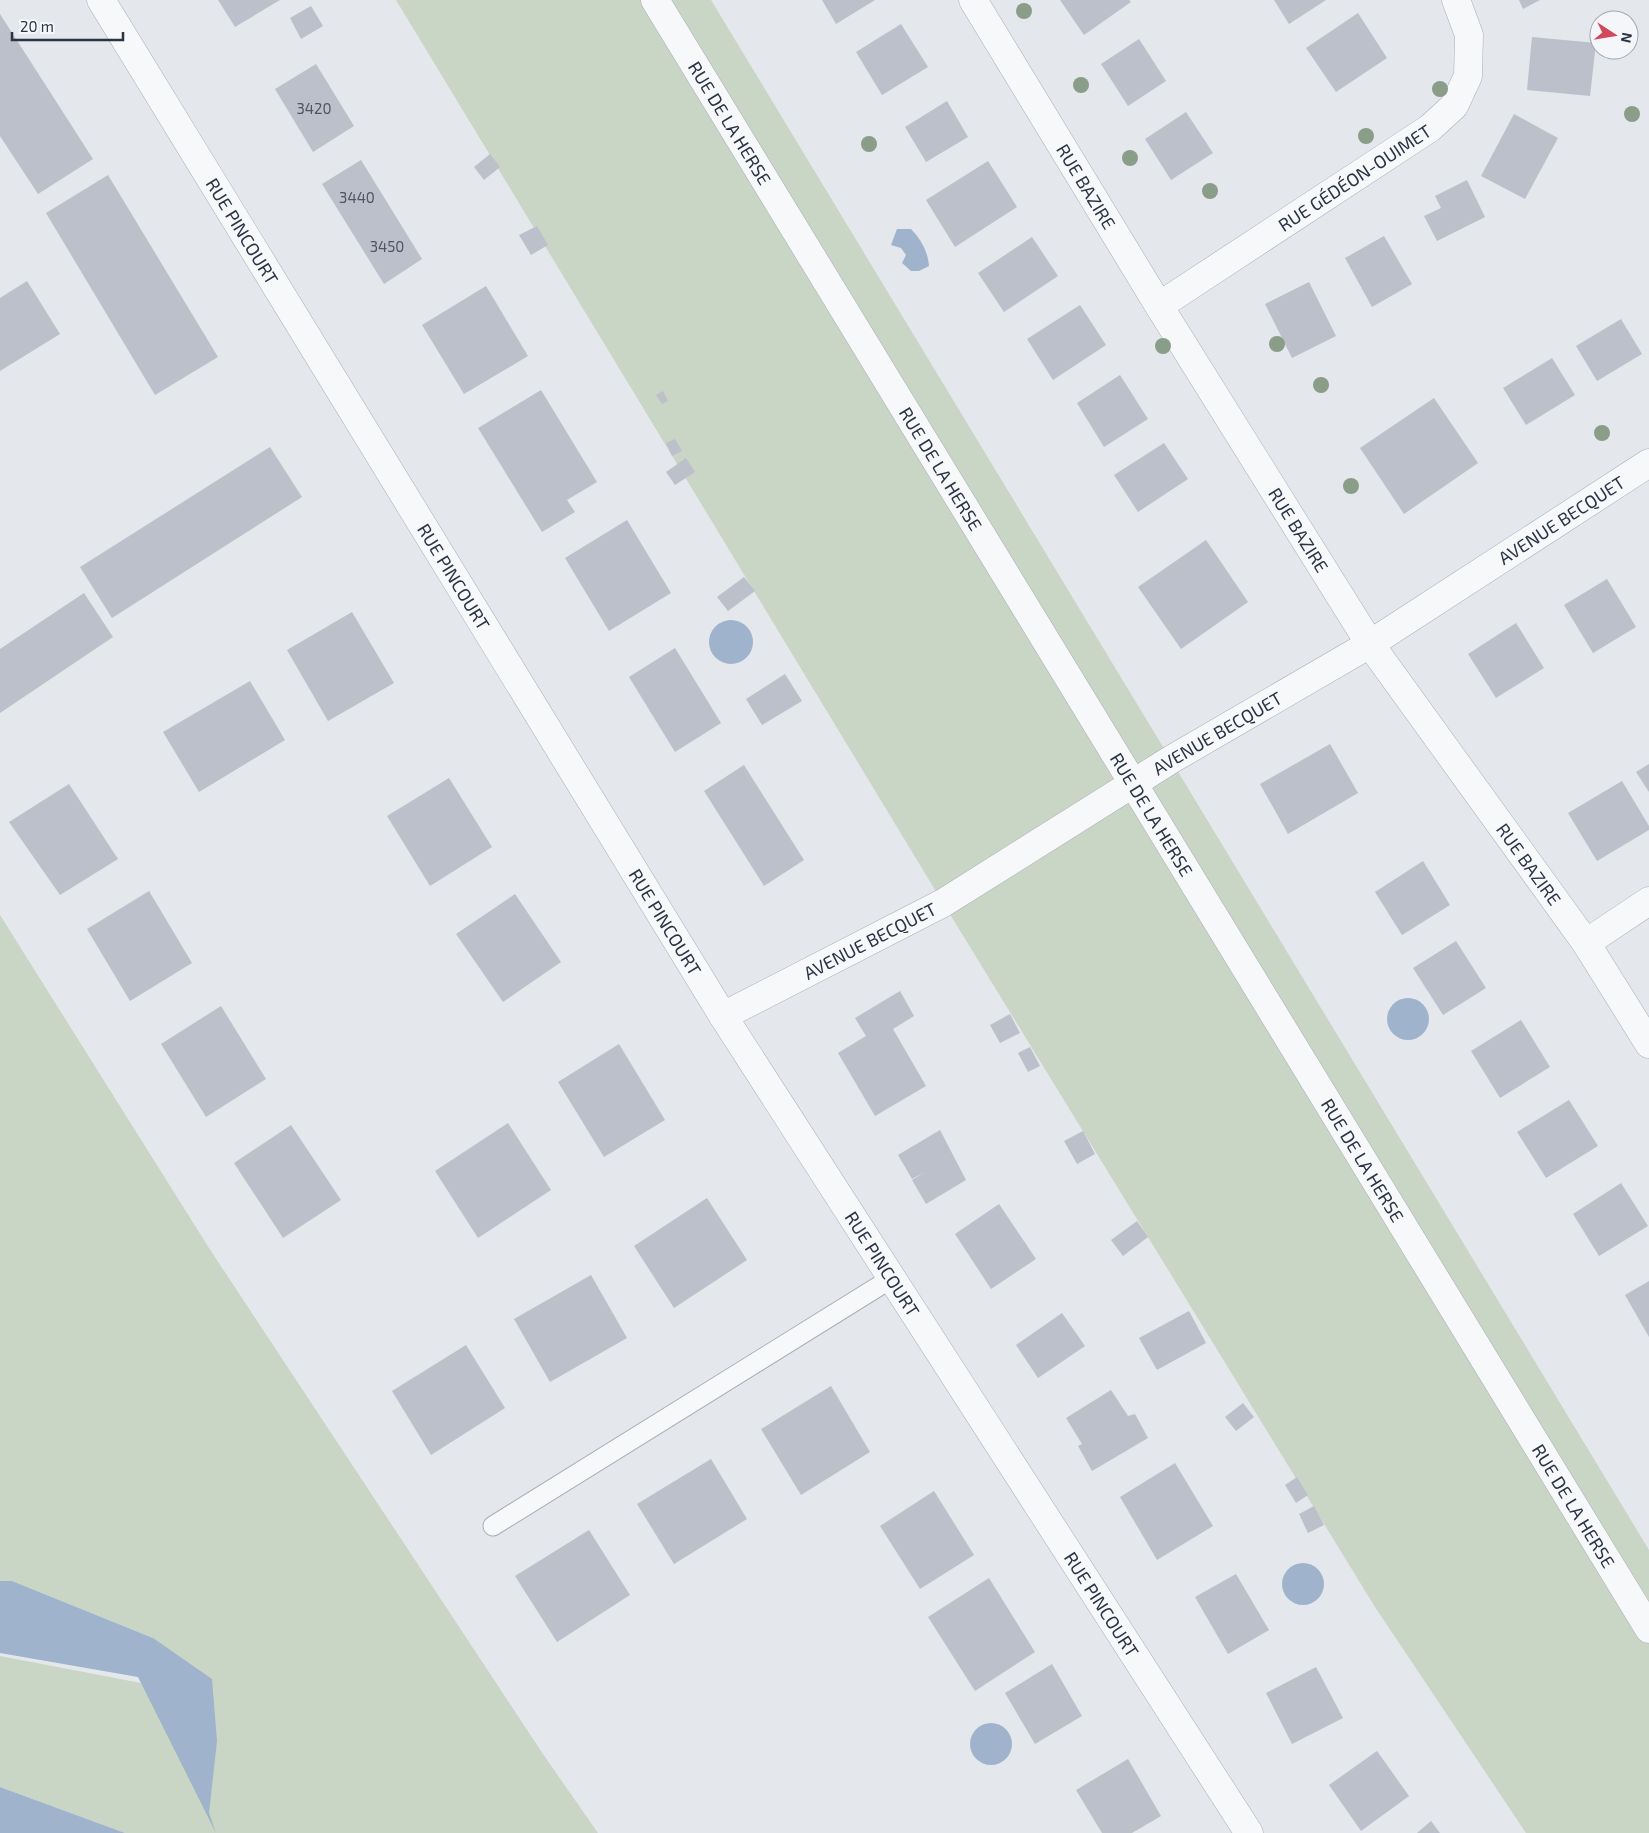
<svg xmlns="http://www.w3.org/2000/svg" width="1649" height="1833" viewBox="0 0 1649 1833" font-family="'Exo 2',sans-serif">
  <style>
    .green { fill: #c9d6c5 }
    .water { fill: #9fb4cc }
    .building { fill: #bbc0ca }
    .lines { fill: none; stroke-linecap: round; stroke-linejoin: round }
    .service-casing { stroke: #a9aeb7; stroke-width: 21 }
    .minor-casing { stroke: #a9aeb7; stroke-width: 29 }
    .service { stroke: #f7f8fa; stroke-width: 19 }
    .minor { stroke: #f7f8fa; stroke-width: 28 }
    .tree { fill: #899d89 }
    .labels { text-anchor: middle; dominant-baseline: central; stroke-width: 5; stroke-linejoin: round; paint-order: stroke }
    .number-label { font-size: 15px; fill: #4f5766 }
    .street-label { font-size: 18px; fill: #2b3445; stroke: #f4f6f9 }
  </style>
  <rect width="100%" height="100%" fill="#e4e7ec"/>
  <g class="green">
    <path d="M396,0H711L1649,1550V1833H1526L1375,1607L943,903Z"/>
    <path d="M0,915L209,1248L543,1754L598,1833H125L0,1787V1656L141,1683L209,1802L153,1638L12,1581H0Z"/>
  </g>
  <g class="water">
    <path d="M897,229H911C921,239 928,252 929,266L919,271H911L902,263L906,255L901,248L891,245Z"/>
    <circle cx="731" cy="642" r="22"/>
    <circle cx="1408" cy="1019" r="21"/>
    <circle cx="1303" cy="1584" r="21"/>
    <path d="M0,1581H12L153,1638L212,1679L217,1741L209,1813L216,1833L138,1677L0,1653Z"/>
    <circle cx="991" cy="1744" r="21"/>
    <path d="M0,1787L125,1833H0Z"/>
  </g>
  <g class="building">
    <path d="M218,0H280L235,27Z"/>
    <path d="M822,0H875L836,24Z"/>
    <path d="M1060,0H1129L1131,2L1084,35Z"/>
    <path d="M1274,0H1326L1289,24Z"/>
    <path d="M1519,0H1540L1523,9Z"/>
    <path d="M311,6L323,26L301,39L290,18Z"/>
    <path d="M1358,13L1387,58L1336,92L1306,48Z"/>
    <path d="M0,14L93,159L38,194L0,136Z"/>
    <path d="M901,24L928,67L882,95L856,52Z"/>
    <path d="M1532,37L1596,43L1590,96L1527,90Z"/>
    <path d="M1139,39L1166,81L1128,106L1101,64Z"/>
    <path d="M316,64L354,126L313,152L275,89Z"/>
    <path d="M947,101L968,137L926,162L905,127Z"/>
    <path d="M1186,112L1213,153L1171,180L1145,139Z"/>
    <path d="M1514,114L1558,138L1525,199L1481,176Z"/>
    <path d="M490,154L500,167L484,180L474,167Z"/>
    <path d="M361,160L422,259L384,284L322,184Z"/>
    <path d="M988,161L1017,207L955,247L926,200Z"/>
    <path d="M108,175L218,357L155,395L46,213Z"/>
    <path d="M1467,180L1485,217L1437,241L1424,216L1441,208L1435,196Z"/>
    <path d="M537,226L548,245L531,255L519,235Z"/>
    <path d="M1384,236L1412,284L1372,307L1345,258Z"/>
    <path d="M1032,237L1058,276L1004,312L978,273Z"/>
    <path d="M27,281L60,334L0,371V298Z"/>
    <path d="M1309,282L1336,336L1292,358L1265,304Z"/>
    <path d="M486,286L528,356L464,394L422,325Z"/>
    <path d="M1080,305L1106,345L1053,380L1027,339Z"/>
    <path d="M1621,319L1642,354L1597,381L1576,346Z"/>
    <path d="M1552,358L1575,395L1526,425L1503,388Z"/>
    <path d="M1120,375L1148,419L1104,447L1077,403Z"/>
    <path d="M541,390L597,482L567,500L575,512L542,532L478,428Z"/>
    <path d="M663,391L668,401L662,404L656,395Z"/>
    <path d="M1434,398L1478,463L1404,514L1360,448Z"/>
    <path d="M675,439L682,451L672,456L666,443Z"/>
    <path d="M1164,443L1188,479L1138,512L1114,475Z"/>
    <path d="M270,447L302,497L112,618L80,567Z"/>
    <path d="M686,458L695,472L675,485L666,472Z"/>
    <path d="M627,520L671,593L609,631L565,558Z"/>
    <path d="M1206,540L1248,602L1181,649L1138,587Z"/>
    <path d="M744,577L755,591L728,611L717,597Z"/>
    <path d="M1607,579L1636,627L1593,653L1564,605Z"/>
    <path d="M84,593L113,637L0,713V649Z"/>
    <path d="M352,612L394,683L328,721L287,650Z"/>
    <path d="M1516,623L1544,668L1496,698L1468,654Z"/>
    <path d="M675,648L721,723L675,752L629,677Z"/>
    <path d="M785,674L802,701L762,725L746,699Z"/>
    <path d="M250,681L285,740L199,792L163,732Z"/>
    <path d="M1330,744L1358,793L1288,834L1260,784Z"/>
    <path d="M1649,764V792L1636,772Z"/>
    <path d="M744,765L804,860L764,886L704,791Z"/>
    <path d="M449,778L492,847L430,886L387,816Z"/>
    <path d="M1622,781L1649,826V830L1597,861L1568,813Z"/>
    <path d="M69,784L118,859L60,895L9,822Z"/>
    <path d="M1423,861L1450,905L1402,935L1375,892Z"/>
    <path d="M149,891L192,963L130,1001L87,929Z"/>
    <path d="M515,894L561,962L503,1002L456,934Z"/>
    <path d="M1456,941L1486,988L1443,1015L1413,968Z"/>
    <path d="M900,991L914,1016L893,1029L926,1086L875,1116L838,1053L866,1036L855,1018Z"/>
    <path d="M221,1006L266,1079L206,1117L161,1044Z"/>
    <path d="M1010,1014L1020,1033L1000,1043L990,1025Z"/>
    <path d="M1521,1020L1550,1067L1500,1098L1471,1051Z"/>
    <path d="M619,1044L665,1120L604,1157L558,1082Z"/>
    <path d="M1030,1047L1040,1066L1028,1072L1018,1053Z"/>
    <path d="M1569,1100L1598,1146L1546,1178L1517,1132Z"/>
    <path d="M508,1123L551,1190L478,1238L435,1171Z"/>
    <path d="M291,1125L341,1200L283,1238L234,1163Z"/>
    <path d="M940,1130L966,1180L926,1204L912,1180L925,1172L912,1179L898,1155Z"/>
    <path d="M1083,1131L1095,1154L1077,1164L1064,1141Z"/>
    <path d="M1621,1183L1648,1226L1599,1256L1573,1214Z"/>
    <path d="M707,1198L747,1260L674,1308L634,1246Z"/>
    <path d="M999,1204L1036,1259L991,1289L955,1234Z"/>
    <path d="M1137,1221L1148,1237L1123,1256L1111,1240Z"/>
    <path d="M591,1275L627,1338L550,1382L514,1319Z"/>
    <path d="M1649,1281V1337L1625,1295Z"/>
    <path d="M1189,1311L1206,1343L1157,1370L1139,1338Z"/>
    <path d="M1062,1313L1085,1346L1038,1378L1016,1345Z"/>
    <path d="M466,1345L505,1408L431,1455L392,1391Z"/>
    <path d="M831,1386L870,1452L801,1495L761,1429Z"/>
    <path d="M1111,1390L1128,1416L1135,1414L1148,1438L1092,1471L1078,1446L1082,1444L1066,1418Z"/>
    <path d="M1243,1403L1254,1417L1236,1431L1225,1417Z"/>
    <path d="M711,1459L747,1519L674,1564L637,1504Z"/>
    <path d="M1175,1463L1213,1526L1157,1560L1120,1497Z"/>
    <path d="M1297,1477L1308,1495L1296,1503L1285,1485Z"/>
    <path d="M934,1491L974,1555L920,1589L880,1526Z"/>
    <path d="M1314,1506L1324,1525L1308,1533L1299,1514Z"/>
    <path d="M589,1530L630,1595L557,1642L515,1576Z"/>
    <path d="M1236,1574L1269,1630L1228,1654L1195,1597Z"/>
    <path d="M989,1578L1035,1652L975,1691L928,1617Z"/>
    <path d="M1052,1664L1082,1716L1035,1744L1005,1693Z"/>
    <path d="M1316,1667L1343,1718L1292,1744L1266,1693Z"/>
    <path d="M1377,1751L1409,1796L1361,1831L1329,1785Z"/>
    <path d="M1128,1759L1161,1816L1132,1833H1102L1076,1790Z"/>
    <path d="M1431,1821L1440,1833H1417Z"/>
  </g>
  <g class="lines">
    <defs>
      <path id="service" d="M493,1526L892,1278"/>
      <g id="minor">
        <path id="s1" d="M101,0L723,1016L1249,1833"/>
        <path id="s2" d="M655,0L1649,1629"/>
        <path id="s3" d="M973,0L1159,306L1370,644L1586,943L1649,1044"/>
        <path id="s4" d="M1159,306L1430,128L1454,106L1468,76L1469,35L1456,0"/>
        <path d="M1586,943L1649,901"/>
        <path id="s5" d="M723,1016L943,903L1172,759L1370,644L1649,463"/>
      </g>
    </defs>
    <use href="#service" class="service-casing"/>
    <use href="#minor" class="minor-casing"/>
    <use href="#service" class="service"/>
    <use href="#minor" class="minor"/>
  </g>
  <g class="tree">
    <circle cx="1024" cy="11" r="8"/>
    <circle cx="1081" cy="85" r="8"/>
    <circle cx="1440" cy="89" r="8"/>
    <circle cx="1632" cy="114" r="8"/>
    <circle cx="1366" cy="136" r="8"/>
    <circle cx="869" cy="144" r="8"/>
    <circle cx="1130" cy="158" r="8"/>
    <circle cx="1210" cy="191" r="8"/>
    <circle cx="1277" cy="344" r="8"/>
    <circle cx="1163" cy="346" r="8"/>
    <circle cx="1321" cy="385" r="8"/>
    <circle cx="1602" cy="433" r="8"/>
    <circle cx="1351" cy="486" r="8"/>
  </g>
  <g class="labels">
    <g class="number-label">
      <text x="314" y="108">3420</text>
      <text x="357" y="197">3440</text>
      <text x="387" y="246">3450</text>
    </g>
    <g class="street-label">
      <text stroke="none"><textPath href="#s2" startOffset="144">RUE DE LA HERSE</textPath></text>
      <text stroke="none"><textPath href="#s4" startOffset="234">RUE GÉDÉON-OUIMET</textPath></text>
      <text stroke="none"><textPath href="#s3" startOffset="218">RUE BAZIRE</textPath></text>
      <text stroke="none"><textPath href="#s1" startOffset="271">RUE PINCOURT</textPath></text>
      <text stroke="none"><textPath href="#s2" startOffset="549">RUE DE LA HERSE</textPath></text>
      <text stroke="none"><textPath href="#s5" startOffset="975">AVENUE BECQUET</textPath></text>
      <text stroke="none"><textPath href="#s3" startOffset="622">RUE BAZIRE</textPath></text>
      <text stroke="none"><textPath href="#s1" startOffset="676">RUE PINCOURT</textPath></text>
      <text stroke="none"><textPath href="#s5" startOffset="570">AVENUE BECQUET</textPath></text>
      <text stroke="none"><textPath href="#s2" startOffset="954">RUE DE LA HERSE</textPath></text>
      <text stroke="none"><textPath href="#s3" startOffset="1028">RUE BAZIRE</textPath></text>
      <text stroke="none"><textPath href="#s1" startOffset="1081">RUE PINCOURT</textPath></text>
      <text stroke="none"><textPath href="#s5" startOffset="165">AVENUE BECQUET</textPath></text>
      <text stroke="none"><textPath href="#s2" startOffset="1359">RUE DE LA HERSE</textPath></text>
      <text stroke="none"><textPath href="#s1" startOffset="1486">RUE PINCOURT</textPath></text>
      <text stroke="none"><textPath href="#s2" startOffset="1764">RUE DE LA HERSE</textPath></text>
      <text stroke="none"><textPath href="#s1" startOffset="1891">RUE PINCOURT</textPath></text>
    </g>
  </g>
  <g transform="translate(1614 35) rotate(102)"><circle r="24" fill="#f4f6f9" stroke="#a4a8b1"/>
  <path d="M0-4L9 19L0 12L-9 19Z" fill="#d1495b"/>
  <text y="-8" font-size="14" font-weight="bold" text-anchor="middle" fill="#2b3445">N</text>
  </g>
  <path d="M12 32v8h111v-8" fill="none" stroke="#2b3445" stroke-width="2.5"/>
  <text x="20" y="32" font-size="15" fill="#2b3445" stroke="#f4f6f9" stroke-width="4" paint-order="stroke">20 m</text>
</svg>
